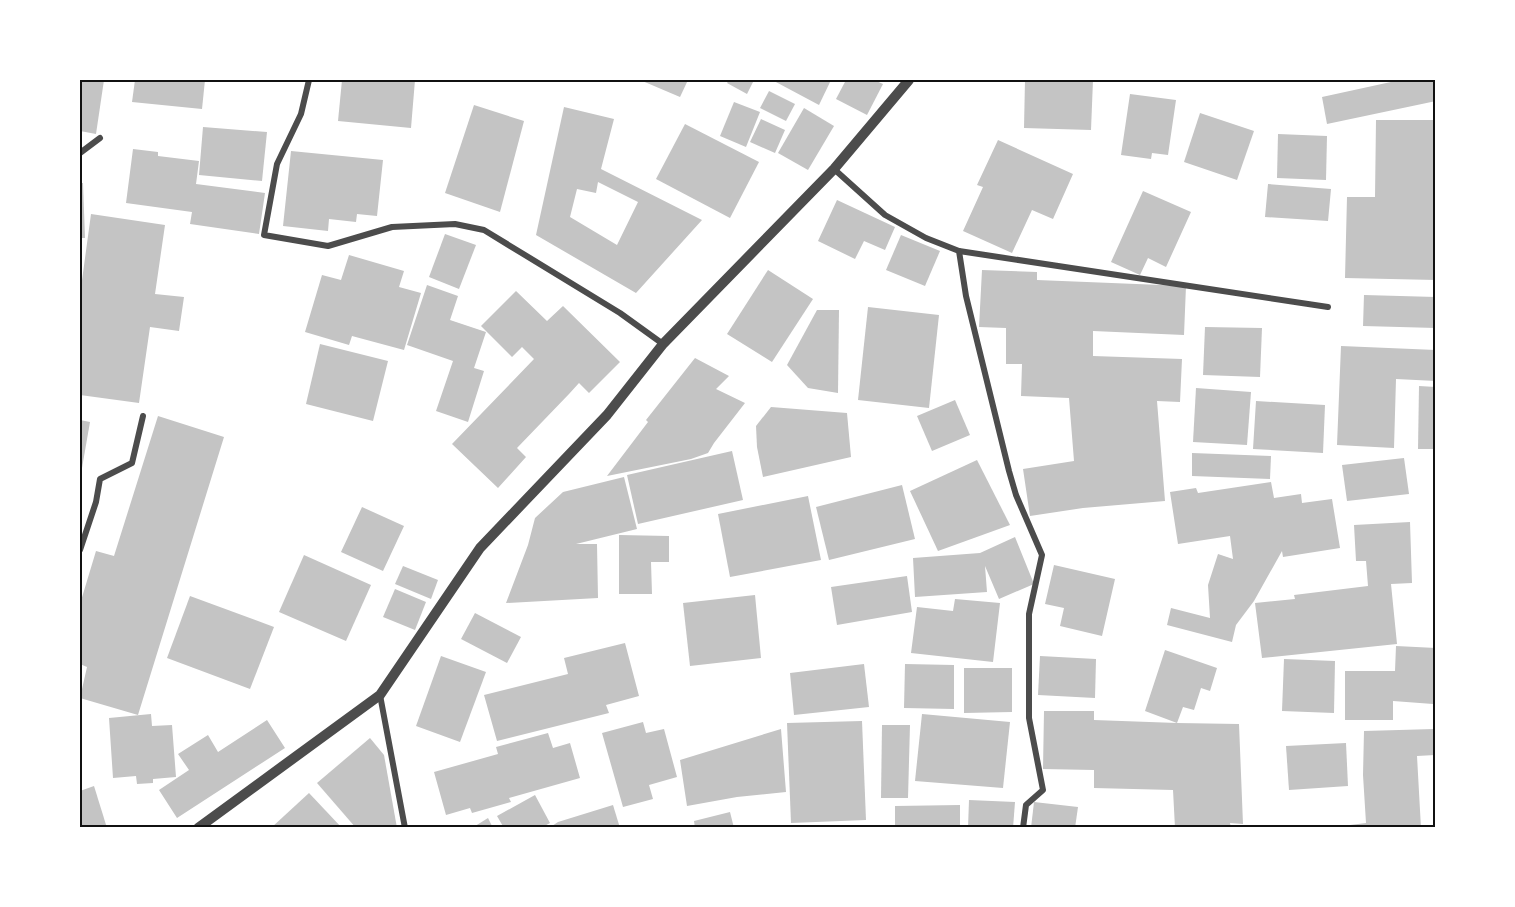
<svg xmlns="http://www.w3.org/2000/svg" width="1515" height="907" viewBox="0 0 1515 907" font-family="'DejaVu Sans',sans-serif">
  <style>
    .building { fill: #c4c4c4; fill-rule: evenodd }
    .lines { fill: none; stroke-linecap: round; stroke-linejoin: round }
    .minor { stroke: #4c4c4c; stroke-width: 6 }
    .tertiary { stroke: #4c4c4c; stroke-width: 10 }
    .neatline { fill: none; stroke: #111; stroke-width: 2 }
  </style>
  <rect width="100%" height="100%" fill="#fff"/>
  <g class="building">
    <path d="M80,80H104L96,134L80,131Z"/>
    <path d="M135,80H205L202,109L132,102Z"/>
    <path d="M342,80H415L411,128L338,121Z"/>
    <path d="M640,80H688L680,97Z"/>
    <path d="M729,80H754L747,94L727,83Z"/>
    <path d="M775,80H831L819,105L774,81Z"/>
    <path d="M846,80H874L883,84L867,115L836,99Z"/>
    <path d="M1025,80H1093L1091,130L1024,128Z"/>
    <path d="M1400,80H1436V101L1327,124L1322,97Z"/>
    <path d="M769,91L795,104L786,121L760,108Z"/>
    <path d="M1130,94L1176,100L1168,155L1152,153L1151,159L1121,155Z"/>
    <path d="M734,102L760,112L746,147L720,136Z"/>
    <path d="M474,105L524,121L500,212L445,193Z"/>
    <path d="M564,107L614,119L601,169L702,220L636,293L536,235ZM598,182L638,202L617,245L570,217L577,189L596,193Z"/>
    <path d="M804,108L834,126L808,170L778,153Z"/>
    <path d="M1200,113L1254,131L1237,180L1184,162Z"/>
    <path d="M761,119L785,130L775,153L750,142Z"/>
    <path d="M1376,120H1436V280L1345,278L1347,197H1375Z"/>
    <path d="M685,124L759,162L730,218L656,179Z"/>
    <path d="M203,127L267,132L262,181L199,175Z"/>
    <path d="M1278,134L1327,136L1326,180L1277,178Z"/>
    <path d="M998,140L1073,174L1053,219L1032,210L1012,253L963,231L983,187L977,185Z"/>
    <path d="M133,149L158,152V156L199,161L196,184L265,193L259,234L190,224L192,212L126,203Z"/>
    <path d="M291,151L383,160L377,216L357,214L356,222L329,219L328,231L283,226Z"/>
    <path d="M80,183H83L85,238H80Z"/>
    <path d="M1268,184L1331,189L1328,221L1265,217Z"/>
    <path d="M1143,191L1191,212L1166,267L1148,258L1140,275L1111,262Z"/>
    <path d="M837,200L895,227L885,250L864,241L855,259L818,241Z"/>
    <path d="M91,214L165,225L155,294L184,297L179,331L150,327L139,403L80,395V295Z"/>
    <path d="M445,234L476,245L459,289L429,277Z"/>
    <path d="M901,235L940,251L925,286L886,270Z"/>
    <path d="M349,255L404,271L399,287L421,293L404,350L352,336L349,345L305,332L322,275L341,280Z"/>
    <path d="M768,270L813,299L772,362L727,334Z"/>
    <path d="M982,270L1037,272V280L1186,286L1184,335L1093,331V356L1182,359L1180,402L1157,401L1165,501L1083,508L1030,516L1023,469L1074,461L1069,398L1021,396L1022,364H1006V328L979,327Z"/>
    <path d="M427,285L458,296L450,320L486,332L474,368L484,371L468,422L436,411L453,361L407,345Z"/>
    <path d="M516,291L547,321L563,306L620,362L589,393L579,383L569,394L517,448L526,457L498,488L452,444L534,359L522,347L512,357L481,326Z"/>
    <path d="M1364,295L1436,297V328L1363,326Z"/>
    <path d="M868,307L939,315L929,408L858,400Z"/>
    <path d="M817,310H839L838,393L808,388L787,365Z"/>
    <path d="M1205,327L1262,328L1260,377L1203,375Z"/>
    <path d="M320,344L388,361L373,421L306,404Z"/>
    <path d="M1341,346L1436,350V381L1396,379L1394,448L1337,445Z"/>
    <path d="M695,358L729,376L716,389L745,403L714,443L708,453L691,459L607,476L648,422L646,420Z"/>
    <path d="M1419,386L1436,387V449H1418Z"/>
    <path d="M1196,388L1251,392L1247,445L1193,442Z"/>
    <path d="M955,400L970,435L932,451L917,416Z"/>
    <path d="M1256,401L1325,405L1323,453L1253,449Z"/>
    <path d="M771,407L847,413L851,457L763,477L757,447L756,426Z"/>
    <path d="M158,416L224,437L138,715L80,698L87,667L80,664V604L96,551L114,556Z"/>
    <path d="M80,420L90,422L82,468L80,467Z"/>
    <path d="M732,451L743,500L638,524L627,475Z"/>
    <path d="M1192,453L1271,456L1270,479L1192,476Z"/>
    <path d="M1404,458L1409,494L1347,501L1342,465Z"/>
    <path d="M977,460L1010,525L938,551L910,491Z"/>
    <path d="M624,477L637,529L576,544H597L598,598L506,603L528,545L535,518L563,492Z"/>
    <path d="M1271,482L1274,498L1301,494L1302,503L1332,499L1340,548L1283,557L1282,551L1254,601L1236,625L1232,642L1167,625L1171,608L1210,618L1208,585L1218,554L1233,559L1230,536L1178,544L1170,492L1196,488L1198,493Z"/>
    <path d="M902,485L915,539L829,560L816,507Z"/>
    <path d="M808,496L821,560L730,577L718,514Z"/>
    <path d="M362,507L404,526L383,571L341,552Z"/>
    <path d="M1410,522L1412,583L1391,584L1397,644L1262,658L1255,603L1295,599L1294,595L1368,586L1366,561H1356L1354,525Z"/>
    <path d="M619,535L669,536V562H651L652,594H619Z"/>
    <path d="M1015,537L1034,584L999,599L985,566L987,592L915,597L913,558L980,553Z"/>
    <path d="M304,555L371,585L346,641L279,612Z"/>
    <path d="M1054,565L1115,579L1102,636L1060,626L1064,608L1045,604Z"/>
    <path d="M403,566L438,580L431,599L395,584Z"/>
    <path d="M907,576L912,612L837,625L831,587Z"/>
    <path d="M395,589L426,602L415,630L383,617Z"/>
    <path d="M755,595L761,658L690,666L683,603Z"/>
    <path d="M190,596L274,627L250,689L167,658Z"/>
    <path d="M955,599L1000,603L993,662L911,653L917,607L953,611Z"/>
    <path d="M475,613L521,637L507,663L461,639Z"/>
    <path d="M625,643L639,696L606,705L609,713L497,741L484,695L568,674L564,658Z"/>
    <path d="M1396,646L1436,648L1433,704L1393,701V720H1345V671H1395Z"/>
    <path d="M1165,650L1217,668L1210,691L1201,688L1194,710L1183,707L1177,723L1239,724L1243,824L1230,823L1231,828H1175L1173,790L1094,788V770L1043,769L1044,711H1094V720L1177,723L1145,711Z"/>
    <path d="M441,656L486,672L460,742L416,726Z"/>
    <path d="M1040,656L1096,659L1095,698L1038,695Z"/>
    <path d="M1284,659L1335,661L1334,713L1282,711Z"/>
    <path d="M864,664L869,707L794,715L790,673Z"/>
    <path d="M905,664L954,665V709L904,708Z"/>
    <path d="M964,668H1012V712L964,713Z"/>
    <path d="M151,714L152,726L172,725L176,777L153,779V783L137,784L136,776L113,778L109,718Z"/>
    <path d="M922,714L1010,722L1003,788L915,781Z"/>
    <path d="M267,720L285,748L177,818L159,790L189,770L178,754L208,735L218,752Z"/>
    <path d="M862,721L866,820L791,823L787,723Z"/>
    <path d="M643,722L646,733L664,729L677,777L649,785L653,799L623,807L602,733Z"/>
    <path d="M882,725H910L908,798H881Z"/>
    <path d="M781,729L786,792L737,797L687,806L680,760Z"/>
    <path d="M1434,729L1435,755L1417,756L1421,828H1350V825L1366,823L1363,775L1364,731Z"/>
    <path d="M548,733L553,748L570,743L580,778L509,798L511,802L472,813L470,808L446,815L434,772L498,754L496,747Z"/>
    <path d="M370,738L384,755L397,828H356L317,783Z"/>
    <path d="M1346,743L1348,786L1289,790L1286,746Z"/>
    <path d="M94,786L107,828H80V791Z"/>
    <path d="M309,793L342,828H271Z"/>
    <path d="M535,795L550,823L541,828H504L497,816Z"/>
    <path d="M969,800L1015,802L1013,828H968Z"/>
    <path d="M1034,802L1078,807L1075,828H1031Z"/>
    <path d="M613,805L620,828H549L558,822Z"/>
    <path d="M960,805V828H895V806Z"/>
    <path d="M730,812L734,828H695L694,821Z"/>
    <path d="M488,818L493,828H472Z"/>
  </g>
  <g class="lines">
    <g class="minor">
      <path d="M309,80L301,114L277,164L264,235L328,246L392,227L455,224L484,230L620,313L663,344"/>
      <path d="M80,153L100,138"/>
      <path d="M834,169L885,215L926,238L959,251L966,296L1009,471L1016,495L1042,555L1029,614V718L1043,790L1026,805L1023,828"/>
      <path d="M959,251L1328,307"/>
      <path d="M80,550L96,502L100,479L132,463L143,416"/>
      <path d="M380,695L405,828"/>
    </g>
    <path class="tertiary" d="M198,828L380,695L480,548L607,415L663,344L834,169L909,80"/>
  </g>
  <rect width="1515" height="907" fill="none" stroke="#ffffff" stroke-width="162"/>
  <rect x="81" y="81" width="1353" height="745" class="neatline"/>
</svg>
